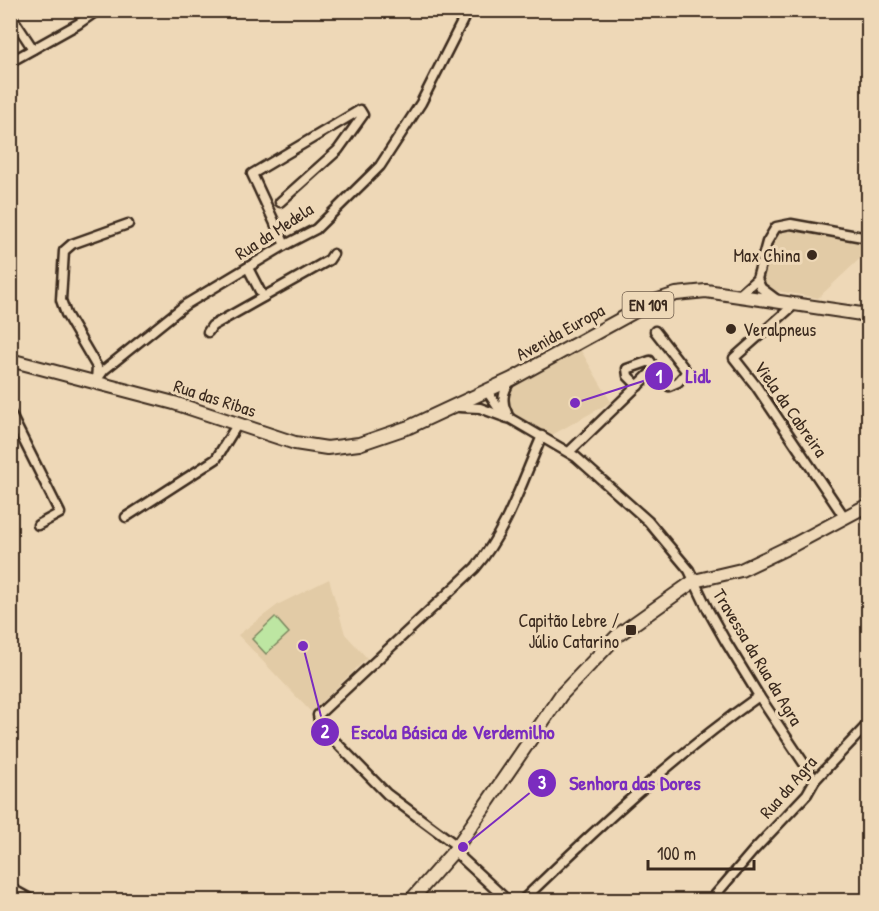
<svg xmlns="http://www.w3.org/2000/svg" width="879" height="911" viewBox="0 0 879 911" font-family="'Patrick Hand',sans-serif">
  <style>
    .built { fill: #e2cba6 }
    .green { fill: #bde6a2; stroke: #7c8860; stroke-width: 1.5 }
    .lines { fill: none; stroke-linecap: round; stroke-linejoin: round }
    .street-casing { stroke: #3b2a1e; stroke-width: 13 }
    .secondary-casing { stroke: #3b2a1e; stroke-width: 16 }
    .primary-casing { stroke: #3b2a1e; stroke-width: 16 }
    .street { stroke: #eed8b7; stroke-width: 8 }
    .secondary { stroke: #eed8b7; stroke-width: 12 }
    .primary { stroke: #eed8b7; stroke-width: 12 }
    .poi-dot { fill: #3b2a1e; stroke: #eed8b7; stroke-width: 2 }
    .labels { text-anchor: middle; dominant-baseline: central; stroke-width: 6; stroke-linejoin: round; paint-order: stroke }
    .shield { fill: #eed8b7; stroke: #715e4c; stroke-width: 1.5 }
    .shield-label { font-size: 16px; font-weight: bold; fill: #3b2a1e }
    .street-label { font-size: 18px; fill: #3b2a1e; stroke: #eed8b7 }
    .poi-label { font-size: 18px; fill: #3b2a1e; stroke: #eed8b7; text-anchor: end }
    .leader { fill: none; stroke: #7b2cbf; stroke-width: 2 }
    .callout-dot { fill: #7b2cbf; stroke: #eed8b7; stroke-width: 2 }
    .mark-label { font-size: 18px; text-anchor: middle; font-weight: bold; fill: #fff }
    .callout-label { font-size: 20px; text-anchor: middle; font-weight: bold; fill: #7b2cbf; stroke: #eed8b7; stroke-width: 6; stroke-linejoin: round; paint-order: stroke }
  </style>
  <rect width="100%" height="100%" fill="#eed8b7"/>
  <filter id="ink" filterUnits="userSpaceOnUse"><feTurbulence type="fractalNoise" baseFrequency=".0167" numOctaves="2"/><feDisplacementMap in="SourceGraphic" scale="12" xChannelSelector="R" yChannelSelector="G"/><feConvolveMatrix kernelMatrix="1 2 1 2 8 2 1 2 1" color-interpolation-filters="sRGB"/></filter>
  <g filter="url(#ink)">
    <g class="built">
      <path d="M784,229L868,243V251L818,298L772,290L764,282V273L775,238L780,231Z"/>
      <path d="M580,349L611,402L552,435L516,416L508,409L505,399L509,390Z"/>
      <path d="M329,579L345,634L367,658L311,712L238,635L279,604Z"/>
    </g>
    <path class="green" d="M275,617L289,633L266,654L252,639Z"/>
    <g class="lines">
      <defs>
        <g id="street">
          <path d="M10,14L33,49"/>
          <path d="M10,62L78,24L98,10"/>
          <path d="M280,202L338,150L363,115L360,110L252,174L285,245"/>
          <path d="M248,268L263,297"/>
          <path d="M757,279L761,288L777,300"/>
          <path d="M738,296L757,279L767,242L776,227L791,224L868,238"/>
          <path d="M795,304L734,358L756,386L845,518"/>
          <path d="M208,332L212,326L329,260L333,254"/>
          <path d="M96,380L97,367L66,314L61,300L64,251L72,244L128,224"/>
          <path d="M96,381L104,370L185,305L285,245L316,229L380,166L421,103L468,10"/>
          <path d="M638,386L628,376L627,369L650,361C655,370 663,377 669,386L678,382L687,372L655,331"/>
          <path d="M487,391L497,406L511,419L576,457L648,521L668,545L689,570L708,610L726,642L759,696L815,780"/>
          <path d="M459,407L480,408L507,418"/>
          <path d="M10,413L60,513L38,525"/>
          <path d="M507,413C501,401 503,392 510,381"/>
          <path d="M569,452L655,369"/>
          <path d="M126,517L216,459L237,425"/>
          <path d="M457,846L387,794L320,726L318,715L475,568C507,531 522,481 542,436"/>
          <path d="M454,851L507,900"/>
          <path d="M10,888L32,900"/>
          <path d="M523,900C597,828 674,756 759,696"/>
          <path d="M711,900L753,851L807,794L815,780L868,724"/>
        </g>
        <path id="secondary" d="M411,900L454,851L561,695L618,635L694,581L741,570L795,544L868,505"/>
        <path id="primary" d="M10,360L174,403L295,443L327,448L359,444L409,427L512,379L652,302L676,294L706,291L868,315"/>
      </defs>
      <use href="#street" class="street-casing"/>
      <use href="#secondary" class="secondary-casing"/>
      <use href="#primary" class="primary-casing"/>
      <use href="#street" class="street"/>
      <use href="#secondary" class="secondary"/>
      <use href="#primary" class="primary"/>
    </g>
  </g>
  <g class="poi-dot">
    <circle cx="812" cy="255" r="6"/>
    <circle cx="731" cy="329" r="6"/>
    <rect x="625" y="624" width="12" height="12" rx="3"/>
  </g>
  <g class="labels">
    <rect class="shield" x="622.5" y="292" width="51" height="26" rx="4.5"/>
    <g class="shield-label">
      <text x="648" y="305">EN 109</text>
    </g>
    <g class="street-label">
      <text transform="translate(274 231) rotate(-33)">Rua da Medela</text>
      <text transform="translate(560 332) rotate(-29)">Avenida Europa</text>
      <text transform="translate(215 398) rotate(18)">Rua das Ribas</text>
      <text transform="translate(791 409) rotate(55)">Viela da Cabreira</text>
      <text transform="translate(758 657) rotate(59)">Travessa da Rua da Agra</text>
      <text transform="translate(788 787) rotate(-49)">Rua da Agra</text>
    </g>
    <g class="poi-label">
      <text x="800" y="255">Max China</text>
      <text x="743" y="329" text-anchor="start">Veralpneus</text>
      <text x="619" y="620">Capitão Lebre /<tspan x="619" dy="21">Júlio Catarino</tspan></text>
    </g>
  </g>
  <path class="leader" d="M575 403L659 376M303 646L325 732M463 847L542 783"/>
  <g class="callout-dot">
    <circle cx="575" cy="403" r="6"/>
    <circle cx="303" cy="646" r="6"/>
    <circle cx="463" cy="847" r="6"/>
    <circle cx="659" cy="376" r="15"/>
    <circle cx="325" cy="732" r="15"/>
    <circle cx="542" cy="783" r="15"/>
  </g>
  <g class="mark-label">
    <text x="659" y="383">1</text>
    <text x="325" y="738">2</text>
    <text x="542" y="789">3</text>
  </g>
  <g class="callout-label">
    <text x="698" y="383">Lidl</text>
    <text x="453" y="739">Escola Básica de Verdemilho</text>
    <text x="635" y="790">Senhora das Dores</text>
  </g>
  <rect width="879" height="911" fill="none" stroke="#eed8b7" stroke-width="36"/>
  <rect x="18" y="18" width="843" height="875" fill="none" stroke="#3b2a1e" stroke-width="2" filter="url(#ink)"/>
  <path d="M648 860v9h106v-9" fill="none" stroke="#3b2a1e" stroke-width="3"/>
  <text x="657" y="860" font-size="18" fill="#3b2a1e" stroke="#eed8b7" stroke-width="4.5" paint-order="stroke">100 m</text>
</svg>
